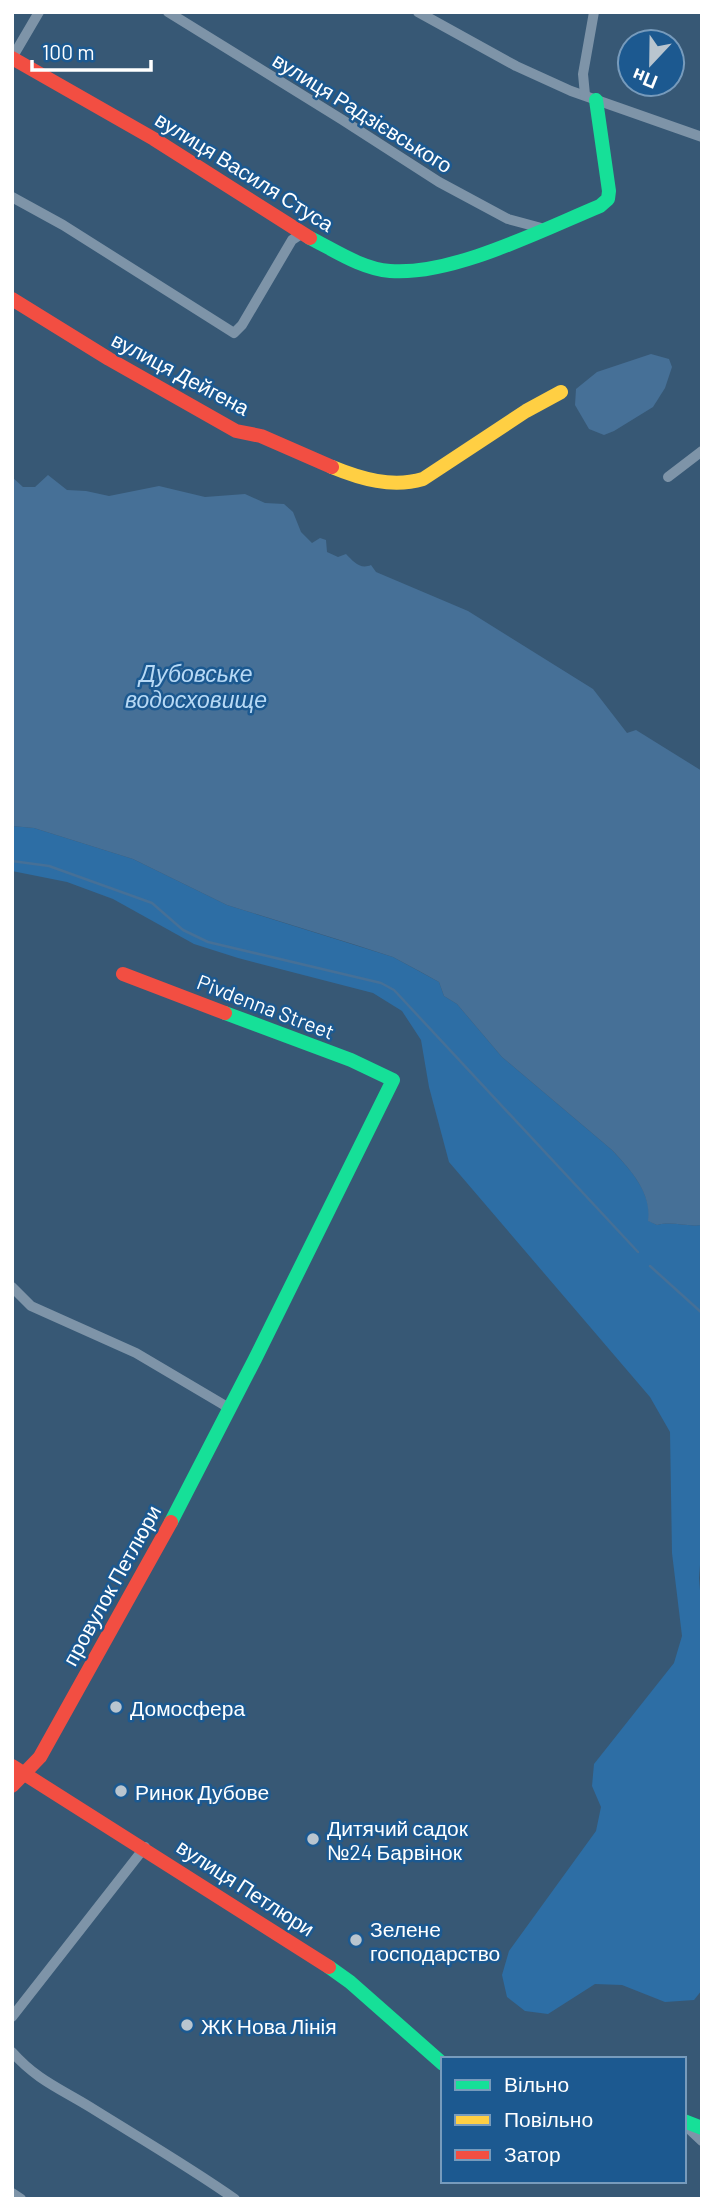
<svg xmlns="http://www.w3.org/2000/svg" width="714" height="2211" viewBox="0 0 714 2211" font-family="Barlow,sans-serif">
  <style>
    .green { fill: #2d6ea5 }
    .water { fill: #467097 }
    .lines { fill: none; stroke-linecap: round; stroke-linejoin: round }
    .stream { stroke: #467097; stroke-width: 2.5 }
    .street { stroke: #7e94a8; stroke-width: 10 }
    .fast { stroke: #16e098; stroke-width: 14 }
    .slow { stroke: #ffcf43; stroke-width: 14 }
    .jam { stroke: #f24e42; stroke-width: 14 }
    .poi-dot { fill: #b9c5cf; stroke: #1c5990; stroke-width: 2.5 }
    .labels { text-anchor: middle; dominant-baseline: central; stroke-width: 5; stroke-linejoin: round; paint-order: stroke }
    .street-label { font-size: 21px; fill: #fff; stroke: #1c5990 }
    .poi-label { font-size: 21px; fill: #fff; stroke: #1c5990; text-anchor: start }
    .water-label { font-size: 23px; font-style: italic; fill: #b7d9f5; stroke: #1c5990 }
  </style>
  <rect width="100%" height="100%" fill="#375875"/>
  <path class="green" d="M12,826L34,828L133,859L227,905L393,957L439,982L444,996L457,1004L502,1057L612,1150C630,1169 652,1193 649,1221L657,1225C673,1221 685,1227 702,1225V1539L699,1578L702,1615V1990L694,2000L665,2002L622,1985L595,1984L548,2014L525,2011L507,1997L502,1975L509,1951L596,1831L601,1807L592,1786L594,1764L674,1663L682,1636L672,1553L670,1432L650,1397L449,1162L429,1087L421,1040L402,1011L373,993L238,958L194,944L113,899L67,882L12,871Z"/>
  <g class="water">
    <path d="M651,354L669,359L672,367L665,388L653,407L614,431L604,435L589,429L575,405L576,389L597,372Z"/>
    <path d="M48,475L67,490L86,491L109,496L159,486L205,497L245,494L265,503L284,504L293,512L301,532L312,543L320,538L326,540L327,552L338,557L346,554C353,561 360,570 371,565L376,572L468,611L593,689L627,733L636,730L702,771V1225C685,1227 673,1221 657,1225L648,1221C652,1193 630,1169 612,1150L502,1057L457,1004L444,996L439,982L421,972L393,957L356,945L227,905L133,859L34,828L12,826V477L23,487H35Z"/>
  </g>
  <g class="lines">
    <g class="stream">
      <path d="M12,861L49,866L152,903L183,930L208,942L381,983L394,990L638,1252"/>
      <path d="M650,1266L702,1313"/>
    </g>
    <g class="street">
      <path d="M168,12L341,119L439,182L508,219L545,229"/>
      <path d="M418,12L516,66L571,91L702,137"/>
      <path d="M12,58L39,12"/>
      <path d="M585,95L583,74L594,12"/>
      <path d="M12,197L63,225L234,333L242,325L292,240L301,234"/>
      <path d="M668,477L702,451"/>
      <path d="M12,1287L31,1306L136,1353L224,1405L228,1411"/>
      <path d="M12,2017L145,1847"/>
      <path d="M12,2052C37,2080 59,2088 90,2107C138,2137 188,2166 235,2199"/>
      <path d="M684,2124L702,2141"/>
      <path d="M12,2193L21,2199"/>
    </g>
    <g class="fast">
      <path d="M310,238C334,250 362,269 390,271C452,276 542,230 600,206L608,199L609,191L596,100"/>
      <path d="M171,1522L255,1359L393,1080L351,1060L225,1013"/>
      <path d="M329,1967L350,1982L443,2064"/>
      <path d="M684,2121L702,2128"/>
    </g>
    <path class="slow" d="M332,467C361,479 392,488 423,479L526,411L561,392"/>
    <g class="jam">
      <path d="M12,58L154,139L310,238"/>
      <path d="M12,299L109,359L236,431L261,436L332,467"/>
      <path d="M123,974L225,1013"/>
      <path d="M12,1766L329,1967"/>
      <path d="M12,1786L40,1757L171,1522"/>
    </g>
  </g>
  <g class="poi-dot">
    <circle cx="116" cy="1707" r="7"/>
    <circle cx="121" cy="1791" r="7"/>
    <circle cx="313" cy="1839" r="7"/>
    <circle cx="356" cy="1940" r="7"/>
    <circle cx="187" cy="2025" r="7"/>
  </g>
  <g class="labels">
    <g class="street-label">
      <text transform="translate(363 112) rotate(32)">вулиця Радзієвського</text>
      <text transform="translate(245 171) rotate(32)">вулиця Василя Стуса</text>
      <text transform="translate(181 373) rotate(28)">вулиця Дейгена</text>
      <text transform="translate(266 1006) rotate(21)">Pivdenna Street</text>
      <text transform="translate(111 1585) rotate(-61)">провулок Петлюри</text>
      <text transform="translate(246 1887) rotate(33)">вулиця Петлюри</text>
    </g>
    <g class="poi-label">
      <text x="130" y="1707">Домосфера</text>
      <text x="135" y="1791">Ринок Дубове</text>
      <text x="327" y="1827">Дитячий садок<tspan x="327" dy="24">№24 Барвінок</tspan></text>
      <text x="370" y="1928">Зелене<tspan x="370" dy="24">господарство</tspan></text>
      <text x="201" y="2025">ЖК Нова Лінія</text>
    </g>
    <g class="water-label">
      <text x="196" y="673">Дубовське<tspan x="196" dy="26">водосховище</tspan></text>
    </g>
  </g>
  <rect width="714" height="2211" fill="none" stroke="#ffffff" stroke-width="28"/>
  <rect x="441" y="2057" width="245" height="126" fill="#1c5990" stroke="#779bbc" stroke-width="2"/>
  <rect x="455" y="2080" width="35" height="10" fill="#16e098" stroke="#779bbc" stroke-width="2"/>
  <text x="504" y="2092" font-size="21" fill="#ffffff">Вільно</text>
  <rect x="455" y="2115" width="35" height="10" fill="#ffcf43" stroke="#779bbc" stroke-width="2"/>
  <text x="504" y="2127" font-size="21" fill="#ffffff">Повільно</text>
  <rect x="455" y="2150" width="35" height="10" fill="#f24e42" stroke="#779bbc" stroke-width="2"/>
  <text x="504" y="2162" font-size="21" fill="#ffffff">Затор</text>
  <g transform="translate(651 63) rotate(202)"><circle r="33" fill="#1c5990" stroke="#779bbc" stroke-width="2"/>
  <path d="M0-5L12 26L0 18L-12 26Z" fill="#b9c5cf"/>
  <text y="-10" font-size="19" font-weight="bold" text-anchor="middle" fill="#ffffff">Пн</text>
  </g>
  <path d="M32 60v10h119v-10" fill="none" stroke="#ffffff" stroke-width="3.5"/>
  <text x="42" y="60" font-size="21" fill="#ffffff" stroke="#1c5990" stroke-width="5" paint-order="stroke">100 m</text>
</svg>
